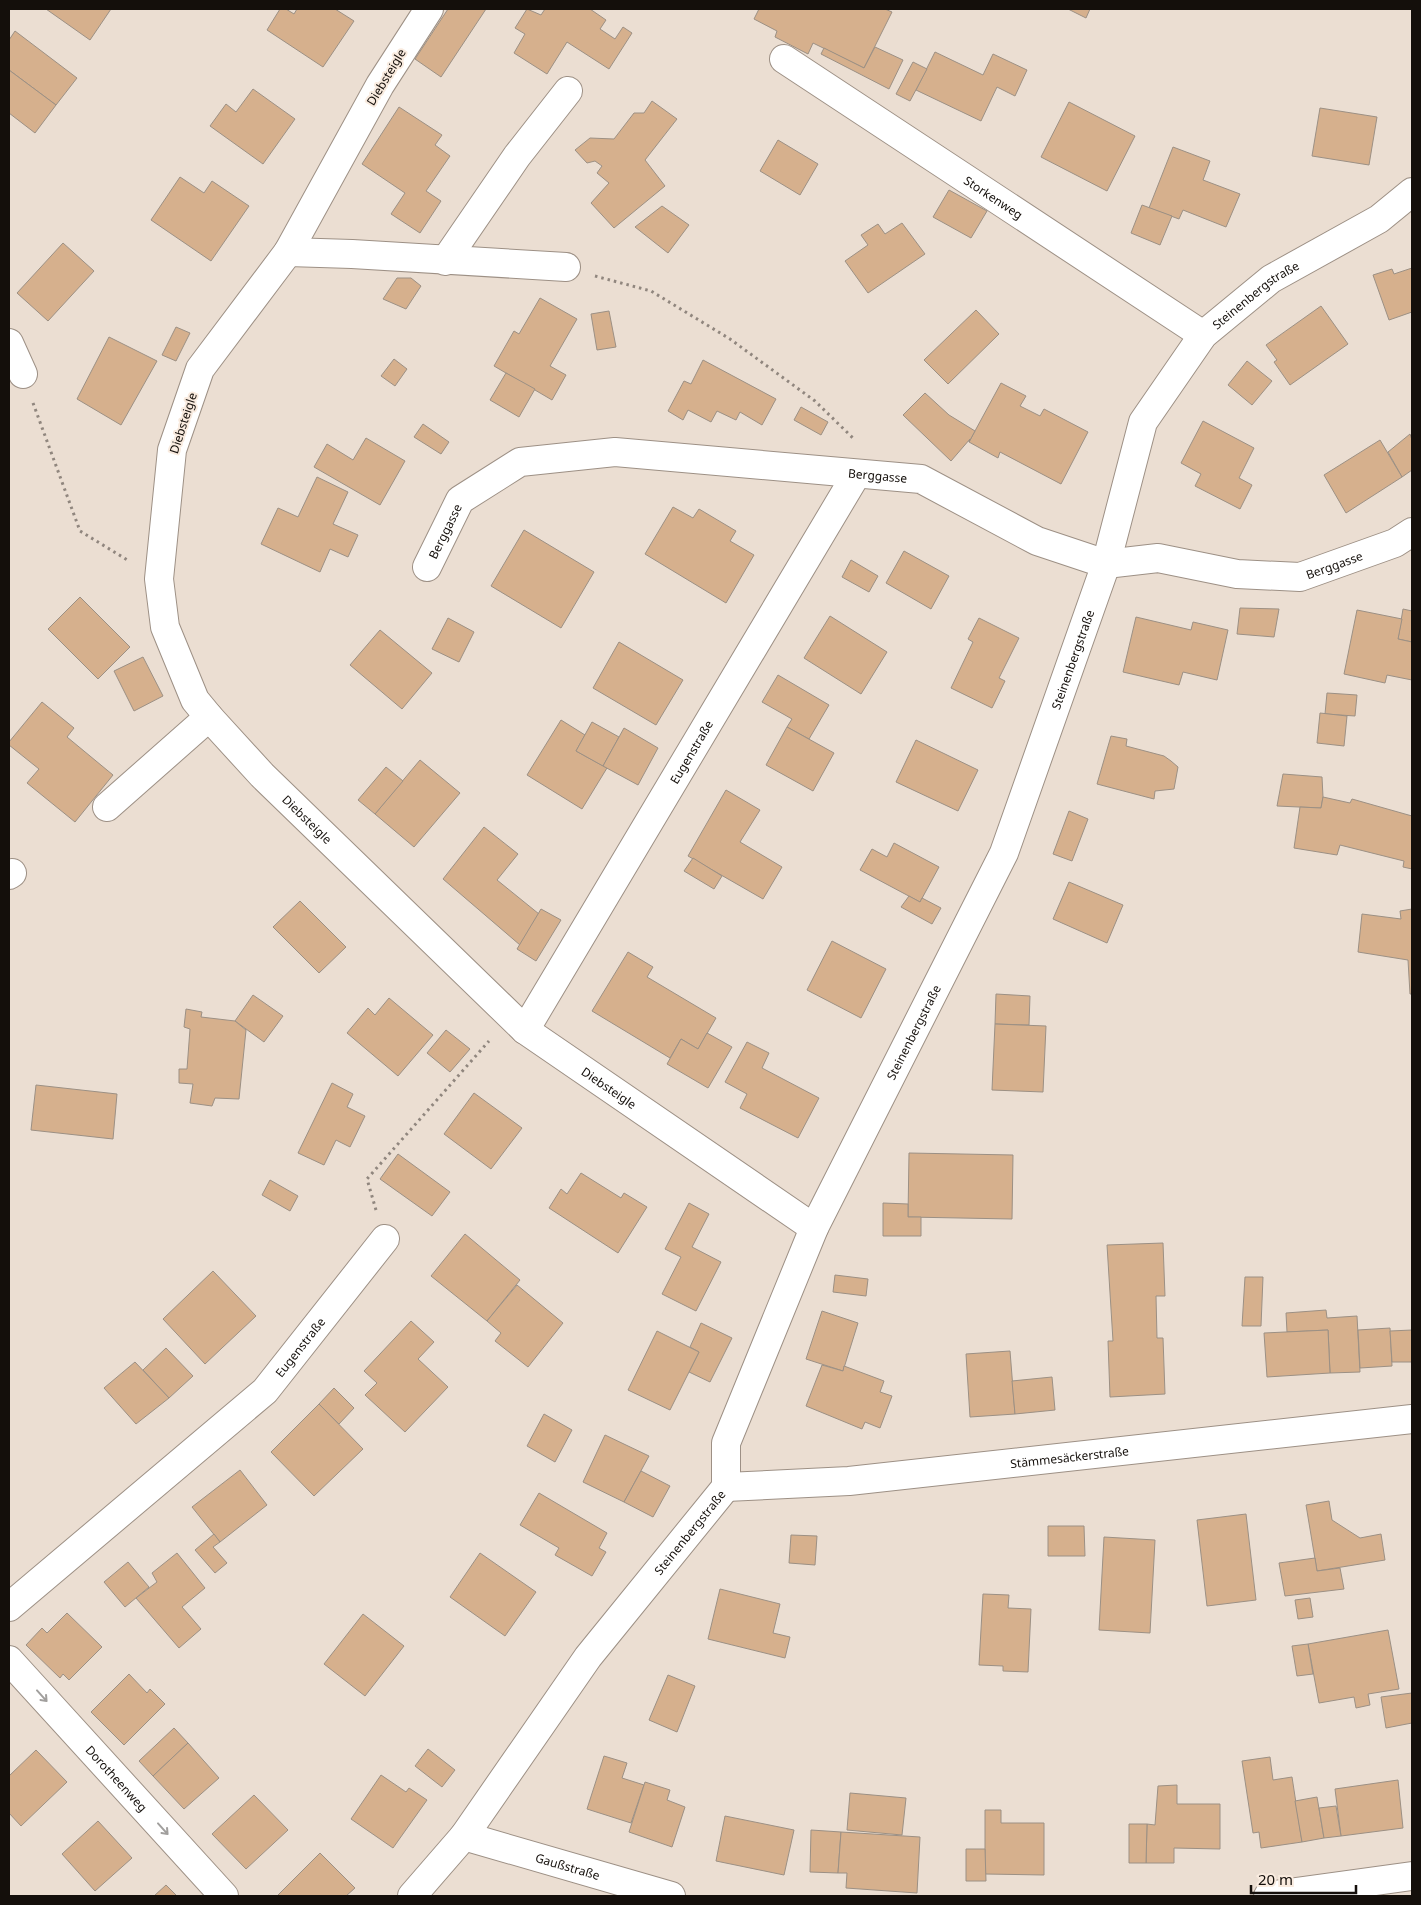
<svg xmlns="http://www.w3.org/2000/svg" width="1421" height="1905" viewBox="0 0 1421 1905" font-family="'Noto Sans',sans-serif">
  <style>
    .building { fill: #d6b08d; stroke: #9c9084 }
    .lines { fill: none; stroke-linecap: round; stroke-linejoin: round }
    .minor-casing { stroke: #9d9085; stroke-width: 30 }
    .path { stroke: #90867e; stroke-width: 3; stroke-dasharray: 2.5 4; stroke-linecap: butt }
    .minor { stroke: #fff; stroke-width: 28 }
    .oneway { stroke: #a19f9d }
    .labels { text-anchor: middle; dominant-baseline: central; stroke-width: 4; stroke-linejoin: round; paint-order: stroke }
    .street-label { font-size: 12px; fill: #140f0b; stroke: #f9ebdf }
  </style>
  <rect width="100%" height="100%" fill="#ebded2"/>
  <g class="building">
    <path d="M46,9H111L90,40Z"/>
    <path d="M280,9H286L294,14L297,9H335L354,21L323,67L267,30Z"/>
    <path d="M448,9H486L441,77L415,59Z"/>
    <path d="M527,9L541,15L545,9H590L606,20L600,29L615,39L623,27L632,33L609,69L567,42L547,74L514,53L525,34L515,28Z"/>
    <path d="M759,9H885L892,12L864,68L813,43L808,54L775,37L777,31L754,19Z"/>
    <path d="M1068,9H1090L1086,18Z"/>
    <path d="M15,31L77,78L56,105L9,70V40Z"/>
    <path d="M875,47L903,60L889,89L821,54L824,48L864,68Z"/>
    <path d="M935,52L983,75L993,54L1027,70L1015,96L997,87L981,121L916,90Z"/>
    <path d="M913,62L927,69L910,101L896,94Z"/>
    <path d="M9,70L56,105L35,133L9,113Z"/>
    <path d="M253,89L295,119L263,164L210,126L226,104L236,112Z"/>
    <path d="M652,101L677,119L645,160L665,186L614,228L591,203L609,183L597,173L602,166L595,161L587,163L575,150L590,138L614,139L634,113H644Z"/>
    <path d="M1069,102L1135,136L1107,191L1041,157Z"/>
    <path d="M399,107L442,135L435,145L450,156L426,191L441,201L420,233L391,214L405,193L362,164Z"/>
    <path d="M1320,108L1377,117L1369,165L1312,156Z"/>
    <path d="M778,140L818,164L800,195L760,171Z"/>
    <path d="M1173,147L1210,161L1203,180L1240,194L1226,227L1183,210L1179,219L1149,208Z"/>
    <path d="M180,177L204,193L212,181L249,206L211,261L151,220Z"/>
    <path d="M949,190L987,211L971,238L933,217Z"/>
    <path d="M1142,205L1172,216L1160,245L1131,233Z"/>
    <path d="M662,206L689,225L668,253L635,227Z"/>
    <path d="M902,223L925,254L868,293L845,261L868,245L861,235L878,224L885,234Z"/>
    <path d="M63,243L94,271L48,321L17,293Z"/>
    <path d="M1412,268V312L1389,320L1373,275L1392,269L1394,274Z"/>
    <path d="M397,278H411L421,286L406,309L383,299Z"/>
    <path d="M540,298L577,319L550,366L566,375L552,400L494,366L514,331L519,334Z"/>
    <path d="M1321,306L1348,344L1290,385L1274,362L1277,360L1266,345Z"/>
    <path d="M976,310L999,334L948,384L924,360Z"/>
    <path d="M609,311L616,347L597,350L591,314Z"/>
    <path d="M176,327L190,333L176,361L162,355Z"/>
    <path d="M109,337L157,361L121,425L77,399Z"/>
    <path d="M394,359L407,369L395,386L381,376Z"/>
    <path d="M703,360L776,399L762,425L740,412L736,420L717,411L711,422L688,410L683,420L668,411L684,381L691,384Z"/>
    <path d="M1247,361L1272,381L1252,405L1228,385Z"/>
    <path d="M506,373L535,389L519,417L490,400Z"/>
    <path d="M1001,383L1026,396L1020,406L1040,416L1044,409L1088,432L1061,484L1000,452L998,458L969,442Z"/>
    <path d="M925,393L949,415L975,431L969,442L970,439L951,461L903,415Z"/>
    <path d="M801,407L828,422L821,435L794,420Z"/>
    <path d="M1203,421L1254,448L1239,478L1252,485L1240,509L1195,486L1201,474L1181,463Z"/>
    <path d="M423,424L449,442L441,454L414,437Z"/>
    <path d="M1410,434L1412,440V470L1402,477L1388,452Z"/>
    <path d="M366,438L405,461L380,505L314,467L327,444L353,460Z"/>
    <path d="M1380,440L1402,477L1346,513L1324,475Z"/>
    <path d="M317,477L348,492L333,524L358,535L348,557L330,549L320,572L261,544L278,508L298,517Z"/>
    <path d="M673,507L693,518L699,509L736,531L730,541L754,555L726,603L645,554Z"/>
    <path d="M524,530L594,572L561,628L491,586Z"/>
    <path d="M904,551L949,576L931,609L886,583Z"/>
    <path d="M851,560L878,576L869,592L842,577Z"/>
    <path d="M80,597L130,647L98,679L48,629Z"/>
    <path d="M1240,608L1279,609L1274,637L1237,634Z"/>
    <path d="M1403,609L1412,611V642L1398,639Z"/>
    <path d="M1357,610L1402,619L1398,639L1412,642V680L1387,675L1385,683L1344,674Z"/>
    <path d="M830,616L887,652L861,694L804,658Z"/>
    <path d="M1136,617L1191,630L1193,622L1228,630L1217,680L1183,672L1179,685L1123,672Z"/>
    <path d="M448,618L474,632L459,662L432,649Z"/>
    <path d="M979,618L1019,638L999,678L1005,681L992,708L951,688L973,642L968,639Z"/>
    <path d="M380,630L432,673L402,709L350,665Z"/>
    <path d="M619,642L683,680L656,725L593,688Z"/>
    <path d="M143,657L163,696L134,711L114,671Z"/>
    <path d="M778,675L829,705L809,739L787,727L792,719L762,702Z"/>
    <path d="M1327,693L1357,695L1355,716L1325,714Z"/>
    <path d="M42,702L74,728L67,737L113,775L75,822L27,783L39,769L9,745V742Z"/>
    <path d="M1320,713L1347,716L1344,746L1317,743Z"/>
    <path d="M561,720L585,735L576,751L607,768L582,809L527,775Z"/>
    <path d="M592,722L619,737L603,766L576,751Z"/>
    <path d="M787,727L834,753L813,791L766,765Z"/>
    <path d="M624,728L658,748L638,785L603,766Z"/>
    <path d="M1111,736L1127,739L1126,746L1164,756L1171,761L1178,767L1174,789L1155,791L1154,799L1097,784Z"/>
    <path d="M916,740L978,770L958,811L896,782Z"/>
    <path d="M420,760L460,793L414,847L375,814Z"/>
    <path d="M386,767L403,781L375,814L358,800Z"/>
    <path d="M1283,774L1322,777L1323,797L1321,808L1277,806Z"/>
    <path d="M726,790L760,810L740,842L782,867L763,899L688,856Z"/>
    <path d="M1323,797L1350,803L1352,799L1412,816V869L1403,867L1404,861L1340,845L1337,855L1294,848L1300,807L1321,808Z"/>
    <path d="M1069,811L1088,819L1072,861L1053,854Z"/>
    <path d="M484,827L518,854L497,880L539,914L520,945L443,879Z"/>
    <path d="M894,843L939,867L920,902L860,870L872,849L887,857Z"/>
    <path d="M693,858L722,876L714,889L684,871Z"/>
    <path d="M1069,882L1123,905L1107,943L1053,919Z"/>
    <path d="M909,896L920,902L922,898L941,908L932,924L901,907Z"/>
    <path d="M300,901L346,947L319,973L273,927Z"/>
    <path d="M541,909L561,920L536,961L517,949Z"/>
    <path d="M1412,909V994H1410L1408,960L1358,952L1362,914L1401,919L1400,911Z"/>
    <path d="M832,941L886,969L861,1018L807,990Z"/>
    <path d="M628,952L653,967L647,977L716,1018L698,1049L681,1039L670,1058L592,1011Z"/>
    <path d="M996,994L1030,996L1029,1025L995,1024Z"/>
    <path d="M253,995L283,1016L264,1042L235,1021Z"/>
    <path d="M389,998L433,1035L398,1076L347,1033L368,1008L375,1015Z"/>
    <path d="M186,1009L202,1012L201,1017L235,1021L246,1030L239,1099L215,1098L212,1106L190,1103L193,1084L179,1083V1069H187L190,1029L184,1027Z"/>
    <path d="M995,1024L1046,1026L1043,1092L992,1090Z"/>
    <path d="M446,1030L470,1049L450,1072L427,1053Z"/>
    <path d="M707,1033L732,1047L708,1088L667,1064L681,1039L698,1049Z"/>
    <path d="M747,1042L769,1053L762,1068L819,1098L798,1138L740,1108L747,1094L725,1082Z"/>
    <path d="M332,1083L353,1094L347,1107L365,1116L350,1147L336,1140L324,1165L298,1153Z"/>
    <path d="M36,1085L117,1094L113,1139L31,1130Z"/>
    <path d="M474,1093L522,1128L491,1169L444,1134Z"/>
    <path d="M909,1153L1013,1155L1012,1219L908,1217Z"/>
    <path d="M398,1154L450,1192L432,1216L380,1179Z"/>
    <path d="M581,1173L621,1198L624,1193L647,1207L618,1253L549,1208L561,1189L567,1194Z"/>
    <path d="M270,1180L298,1196L290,1211L262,1195Z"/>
    <path d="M689,1203L709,1214L692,1247L721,1262L696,1311L662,1294L681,1257L665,1249Z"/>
    <path d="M883,1203L908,1204V1217H921V1236H883Z"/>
    <path d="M465,1234L520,1280L487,1321L431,1276Z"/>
    <path d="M1163,1243L1165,1296H1156L1157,1338H1163L1165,1394L1110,1397L1108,1341H1113L1107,1245Z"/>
    <path d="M213,1271L256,1316L205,1364L163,1319Z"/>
    <path d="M835,1275L868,1279L866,1296L833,1292Z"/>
    <path d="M1245,1277H1263L1261,1326H1242Z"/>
    <path d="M517,1285L563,1323L528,1367L495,1341L501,1333L487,1321Z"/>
    <path d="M1326,1310L1327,1318L1357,1316L1360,1372L1330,1373L1328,1330L1287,1332L1286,1313Z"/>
    <path d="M822,1311L858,1323L843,1371L806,1359Z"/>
    <path d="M411,1321L434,1342L418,1359L448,1387L405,1432L365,1395L377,1383L364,1371Z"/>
    <path d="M701,1323L732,1338L710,1382L689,1372L699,1352L690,1347Z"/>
    <path d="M1390,1328L1392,1366L1360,1368L1358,1330Z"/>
    <path d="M1328,1330L1330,1373L1267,1377L1264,1333Z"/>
    <path d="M1412,1330V1362H1392L1390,1331Z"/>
    <path d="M657,1331L699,1352L670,1410L628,1390Z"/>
    <path d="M166,1348L193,1376L169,1398L143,1370Z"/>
    <path d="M1010,1351L1015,1414L970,1417L966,1354Z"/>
    <path d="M135,1362L169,1398L136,1424L104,1388Z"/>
    <path d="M822,1365L843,1371L844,1366L884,1381L880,1392L892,1396L880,1428L865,1422L862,1429L806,1406Z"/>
    <path d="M1052,1377L1055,1410L1015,1414L1012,1381Z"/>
    <path d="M334,1388L354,1408L339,1424L319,1404Z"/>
    <path d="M319,1404L363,1449L314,1496L271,1452Z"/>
    <path d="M544,1414L572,1430L555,1462L527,1446Z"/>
    <path d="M605,1435L649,1456L624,1502L583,1482Z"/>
    <path d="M240,1470L267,1505L220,1542L192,1507Z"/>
    <path d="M641,1471L670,1486L653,1517L624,1502Z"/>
    <path d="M539,1493L607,1533L599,1548L606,1552L592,1576L555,1555L559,1548L520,1525Z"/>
    <path d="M1329,1501L1332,1520L1360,1538L1381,1534L1385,1560L1317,1571L1306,1505Z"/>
    <path d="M1246,1514L1256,1600L1207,1606L1197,1520Z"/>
    <path d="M1048,1526H1084L1085,1556H1048Z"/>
    <path d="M214,1534L220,1542L213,1547L227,1563L215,1573L195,1550Z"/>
    <path d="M791,1535L817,1536L815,1565L789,1563Z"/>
    <path d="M1104,1537L1155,1540L1150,1633L1099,1630Z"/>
    <path d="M177,1553L205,1588L182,1607L201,1629L179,1648L136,1598L157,1582L152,1573Z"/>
    <path d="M480,1553L536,1592L505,1636L450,1597Z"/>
    <path d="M1315,1558L1317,1571L1340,1568L1344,1589L1285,1596L1279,1563Z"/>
    <path d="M128,1562L149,1587L125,1607L104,1582Z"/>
    <path d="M720,1589L780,1604L773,1633L790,1637L785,1658L708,1639Z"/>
    <path d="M983,1594L1009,1595L1008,1608L1031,1609L1028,1672L1003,1671V1666L979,1665Z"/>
    <path d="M1310,1598L1313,1617L1298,1619L1295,1600Z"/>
    <path d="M67,1613L102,1647L69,1680L63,1674L60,1678L26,1645L42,1628L47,1633Z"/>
    <path d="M363,1614L404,1646L365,1696L324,1664Z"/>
    <path d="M1388,1630L1399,1689L1368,1694L1370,1705L1356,1708L1354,1697L1319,1703L1308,1644Z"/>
    <path d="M1308,1644L1313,1674L1297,1676L1292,1646Z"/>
    <path d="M129,1674L147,1693L150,1689L165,1704L124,1745L91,1712Z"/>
    <path d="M668,1675L695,1686L677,1732L649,1720Z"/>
    <path d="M1412,1693V1723L1386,1728L1381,1697Z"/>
    <path d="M174,1728L188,1743L153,1776L139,1761Z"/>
    <path d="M188,1743L219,1778L184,1809L153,1776Z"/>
    <path d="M428,1749L455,1770L442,1787L415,1766Z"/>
    <path d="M36,1750L67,1782L21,1826L9,1813V1776Z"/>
    <path d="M604,1756L627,1763L622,1778L644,1785L631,1823L587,1809Z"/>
    <path d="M1270,1757L1273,1780L1292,1777L1302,1842L1261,1848L1259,1832L1253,1833L1242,1761Z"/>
    <path d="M381,1775L406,1792L409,1788L427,1800L393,1848L351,1819Z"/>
    <path d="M1398,1780L1403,1828L1341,1836L1335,1789Z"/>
    <path d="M645,1782L670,1790L667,1800L685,1807L672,1847L629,1832Z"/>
    <path d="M1177,1785V1804H1220V1849L1174,1848V1863H1146L1147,1824L1155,1825L1158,1786Z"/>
    <path d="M850,1793L906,1798L902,1835L847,1830Z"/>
    <path d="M254,1795L288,1830L246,1869L212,1834Z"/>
    <path d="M1317,1797L1324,1838L1302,1842L1295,1801Z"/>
    <path d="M1336,1806L1341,1836L1324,1838L1319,1808Z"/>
    <path d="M985,1810H1001V1823H1044V1875L985,1874Z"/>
    <path d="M725,1816L794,1830L784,1875L716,1861Z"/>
    <path d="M98,1821L132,1858L95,1891L62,1854Z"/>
    <path d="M1129,1824H1147L1146,1863H1129Z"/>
    <path d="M811,1830L841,1832L838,1873L810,1872Z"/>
    <path d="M841,1832L920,1837L917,1893L846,1888L847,1873H838Z"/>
    <path d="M966,1849H985L986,1881H966Z"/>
    <path d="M320,1853L355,1888L346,1896H277Z"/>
    <path d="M166,1885L177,1896H154Z"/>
  </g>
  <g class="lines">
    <defs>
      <g id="minor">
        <path id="s1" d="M429,9L380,85L288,252L200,369L172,450L159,579L165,627L195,700L209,717L262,775L525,1030L814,1228"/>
        <path id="s2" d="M784,59L1203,335"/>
        <path d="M288,252L352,254L566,267"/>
        <path d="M445,261L517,156L568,91"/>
        <path d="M9,343L23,374"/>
        <path id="s3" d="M427,567L460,500L520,462L615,452L921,479L1037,541L1106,564L1158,558L1237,574L1300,577L1395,543L1412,532"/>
        <path d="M107,807L209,717"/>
        <path d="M9,875L12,873"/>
        <path id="s4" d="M525,1030L856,475"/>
        <path id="s5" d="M726,1487L849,1481L1412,1419"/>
        <path id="s6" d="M9,1607L265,1391L385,1239"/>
        <path id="s7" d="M9,1660L224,1896"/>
        <path id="s8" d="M464,1836L671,1896"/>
        <path id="s9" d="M412,1896L464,1836L588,1657L726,1487V1443L814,1228L1004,853L1106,564L1143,422L1203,335L1271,279L1379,219L1412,192"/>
        <path d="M1268,1896L1412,1876"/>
      </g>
    </defs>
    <use href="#minor" class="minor-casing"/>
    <g class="path">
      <path d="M595,276L651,291L730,339L815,401L855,440"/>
      <path d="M33,403L80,531L129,561"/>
      <path d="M376,1210L367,1179L489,1041"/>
    </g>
    <use href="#minor" class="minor"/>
  </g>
  <defs><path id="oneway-shaft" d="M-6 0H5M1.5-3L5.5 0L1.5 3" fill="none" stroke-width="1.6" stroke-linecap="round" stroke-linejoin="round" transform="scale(1.25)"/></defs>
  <g class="oneway">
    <use href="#oneway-shaft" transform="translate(42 1696) rotate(48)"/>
    <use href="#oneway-shaft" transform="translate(163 1829) rotate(48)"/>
  </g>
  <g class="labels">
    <g class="street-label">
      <text transform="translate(386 77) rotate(-59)">Diebsteigle</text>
      <text stroke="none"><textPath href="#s2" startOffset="251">Storkenweg</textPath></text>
      <text stroke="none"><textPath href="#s9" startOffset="1838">Steinenbergstraße</textPath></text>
      <text transform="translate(183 423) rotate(-72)">Diebsteigle</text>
      <text stroke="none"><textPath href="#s3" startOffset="505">Berggasse</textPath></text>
      <text stroke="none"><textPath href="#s3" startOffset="40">Berggasse</textPath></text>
      <text stroke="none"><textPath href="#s3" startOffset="985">Berggasse</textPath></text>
      <text stroke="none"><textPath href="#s9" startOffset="1418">Steinenbergstraße</textPath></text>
      <text stroke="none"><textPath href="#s4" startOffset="324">Eugenstraße</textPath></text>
      <text stroke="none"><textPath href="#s1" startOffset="934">Diebsteigle</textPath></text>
      <text stroke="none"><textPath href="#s9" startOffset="1012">Steinenbergstraße</textPath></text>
      <text stroke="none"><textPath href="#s1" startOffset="1339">Diebsteigle</textPath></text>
      <text stroke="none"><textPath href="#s6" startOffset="391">Eugenstraße</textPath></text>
      <text stroke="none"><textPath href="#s5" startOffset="345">Stämmesäckerstraße</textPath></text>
      <text stroke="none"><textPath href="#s9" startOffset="458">Steinenbergstraße</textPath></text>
      <text stroke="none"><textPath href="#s7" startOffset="160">Dorotheenweg</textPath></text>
      <text stroke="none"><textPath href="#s8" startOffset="108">Gaußstraße</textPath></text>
    </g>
  </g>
  <rect width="1421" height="1905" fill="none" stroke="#140f0b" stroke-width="20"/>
  <path d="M1251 1885v8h105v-8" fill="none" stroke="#140f0b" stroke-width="2.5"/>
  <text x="1258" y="1885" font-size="15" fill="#140f0b" stroke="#f9ebdf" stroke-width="4" paint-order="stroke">20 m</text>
</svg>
